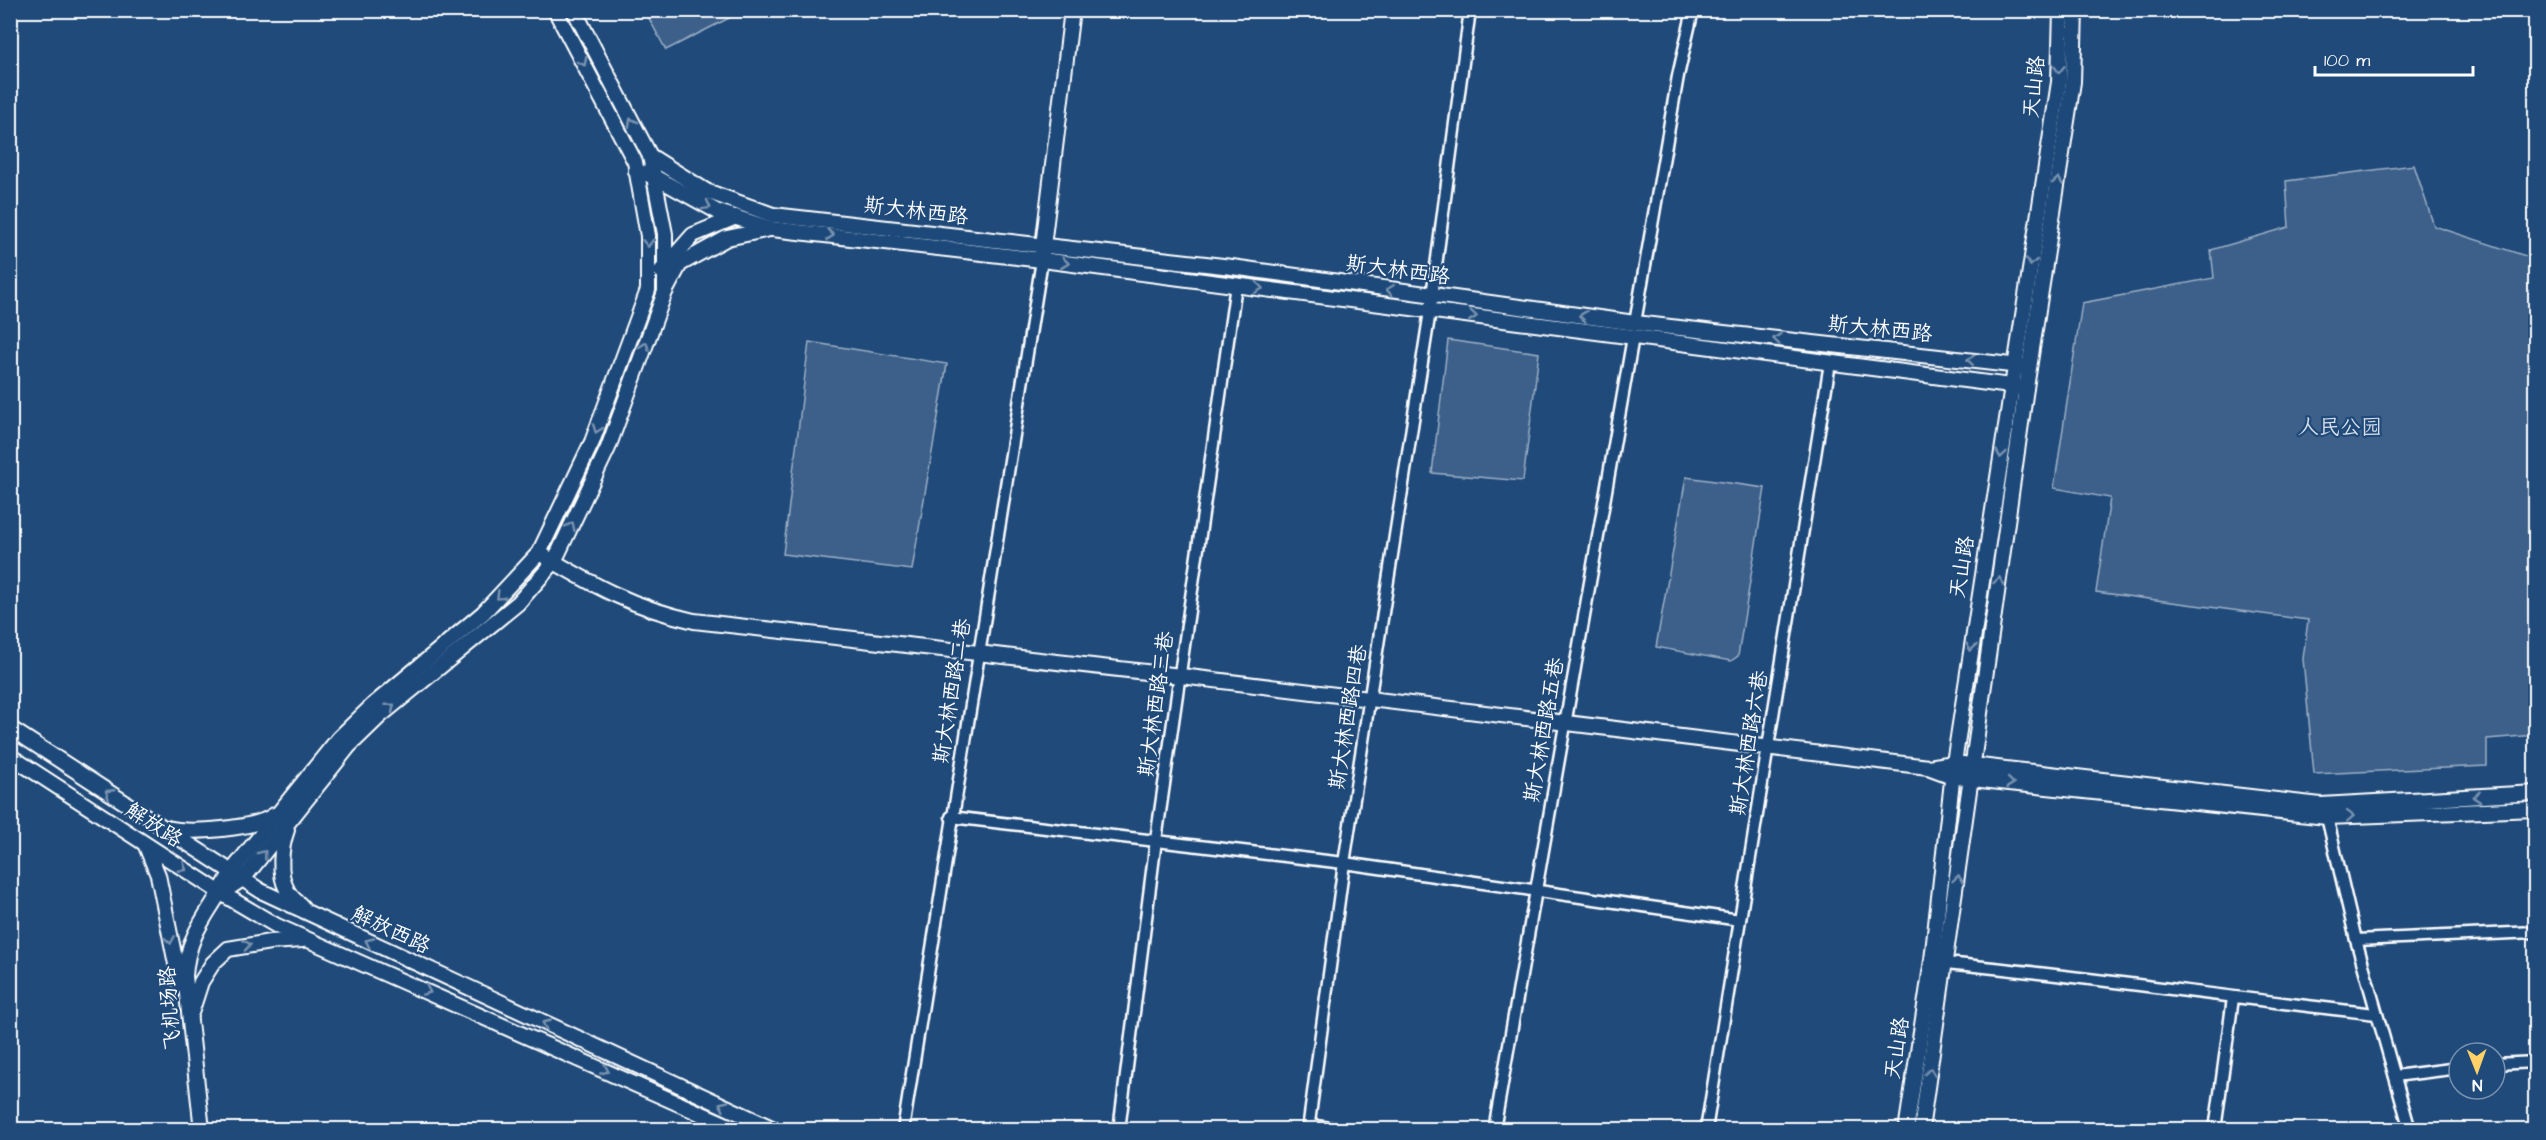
<svg xmlns="http://www.w3.org/2000/svg" width="2546" height="1140" viewBox="0 0 2546 1140" font-family="'Architects Daughter','LXGW WenKai TC',sans-serif">
  <style>
    .green { fill: #3c618b; stroke: #9eb0c5; stroke-width: 1.5 }
    .lines { fill: none; stroke-linecap: round; stroke-linejoin: round }
    .street-casing { stroke: #fff; stroke-width: 15 }
    .secondary-casing { stroke: #fff; stroke-width: 18 }
    .street { stroke: #1f4a7a; stroke-width: 10 }
    .secondary { stroke: #1f4a7a; stroke-width: 14 }
    .oneway { stroke: #7992af }
    .labels { text-anchor: middle; dominant-baseline: central; stroke-width: 4.5; stroke-linejoin: round; paint-order: stroke }
    .street-label { font-size: 21px; fill: #fff; stroke: #1f4a7a }
    .park-label { font-size: 21px; fill: #d8dfe8; stroke: #1f4a7a }
  </style>
  <rect width="100%" height="100%" fill="#1f4a7a"/>
  <filter id="ink" filterUnits="userSpaceOnUse"><feTurbulence type="fractalNoise" baseFrequency=".0167" numOctaves="2"/><feDisplacementMap in="SourceGraphic" scale="12" xChannelSelector="R" yChannelSelector="G"/><feConvolveMatrix kernelMatrix="1 2 1 2 8 2 1 2 1" color-interpolation-filters="sRGB"/></filter>
  <g filter="url(#ink)">
    <g class="green">
      <path d="M645,11H743L666,50Z"/>
      <path d="M2414,165L2434,226L2535,259V735L2487,739V766L2314,774L2303,659L2308,620L2096,592L2110,498L2054,488L2082,303L2214,278L2211,250L2289,227L2286,181Z"/>
      <path d="M1448,340L1539,353L1523,481L1432,473Z"/>
      <path d="M809,342L947,364L912,570L783,554Z"/>
      <path d="M1686,477L1765,488L1738,656L1731,661L1656,647Z"/>
    </g>
    <g class="lines">
      <defs>
        <g id="street">
          <path d="M1635,323L1678,76L1693,10"/>
          <path d="M951,817L1344,863L1740,920"/>
          <path d="M2327,817L2356,940L2410,1130"/>
          <path d="M2356,940L2536,932"/>
          <path d="M1946,963C2090,977 2232,998 2376,1014"/>
          <path d="M2495,1064L2536,1062"/>
          <path d="M2395,1076L2459,1068"/>
          <path d="M1308,1125L1346,1130"/>
          <path d="M903,1130L1042,260"/>
          <path d="M1119,1130L1156,840L1236,285"/>
          <path d="M1308,1130L1344,863L1430,311L1470,10"/>
          <path d="M1494,1130L1633,337"/>
          <path d="M1706,1130L1830,363"/>
          <path d="M2215,1130L2233,998"/>
        </g>
        <g id="secondary">
          <path d="M650,156L706,191L773,215L1232,267L1635,323L2029,367"/>
          <path d="M636,171L653,176L718,212L772,229L1042,260L2026,388"/>
          <path d="M1042,254L1072,10"/>
          <path d="M661,271L693,235L736,217"/>
          <path d="M665,292L680,264L727,238L770,229"/>
          <path d="M539,553C593,585 631,607 694,621L1181,676L1928,767"/>
          <path d="M10,728L261,891L776,1130"/>
          <path d="M10,756L221,893L277,926L738,1130"/>
          <path d="M2536,793L2321,805L1954,763L1928,767L1952,776L1972,779L2327,817L2536,809"/>
          <path d="M167,828C189,834 256,829 274,815"/>
          <path d="M287,830C281,846 278,874 287,890C290,897 298,902 303,908"/>
          <path d="M146,846L158,875L180,984"/>
          <path d="M223,892L244,878L349,746L381,715L518,603L554,562L608,448L665,292V234L650,156L574,10"/>
          <path d="M191,1013L201,982L213,963L228,949L270,942L303,940"/>
          <path d="M202,1130L185,976C188,929 212,911 232,871L339,738L373,705L483,613L539,553L592,442L648,290V236L635,162L555,10"/>
          <path d="M1906,1130L1932,960L1954,763L2059,82L2061,10"/>
          <path d="M1921,1130L2026,388L2073,82L2075,10"/>
        </g>
      </defs>
      <use href="#street" class="street-casing"/>
      <use href="#secondary" class="secondary-casing"/>
      <use href="#street" class="street"/>
      <use href="#secondary" class="secondary"/>
    </g>
    <defs><path id="oneway-chevron" d="M-2-3.5L2.5 0L-2 3.5" fill="none" stroke-width="1.6" stroke-linecap="round" stroke-linejoin="round" transform="scale(1.5)"/></defs>
    <g class="oneway">
      <use href="#oneway-chevron" transform="translate(583 62) rotate(62)"/>
      <use href="#oneway-chevron" transform="translate(2059 69) rotate(92)"/>
      <use href="#oneway-chevron" transform="translate(632 122) rotate(-118)"/>
      <use href="#oneway-chevron" transform="translate(2058 181) rotate(-81)"/>
      <use href="#oneway-chevron" transform="translate(707 206) rotate(29)"/>
      <use href="#oneway-chevron" transform="translate(830 235) rotate(7)"/>
      <use href="#oneway-chevron" transform="translate(648 243) rotate(88)"/>
      <use href="#oneway-chevron" transform="translate(2031 262) rotate(99)"/>
      <use href="#oneway-chevron" transform="translate(1065 263) rotate(7)"/>
      <use href="#oneway-chevron" transform="translate(1259 288) rotate(8)"/>
      <use href="#oneway-chevron" transform="translate(1390 290) rotate(-172)"/>
      <use href="#oneway-chevron" transform="translate(1473 316) rotate(7)"/>
      <use href="#oneway-chevron" transform="translate(1583 316) rotate(-173)"/>
      <use href="#oneway-chevron" transform="translate(1777 339) rotate(-174)"/>
      <use href="#oneway-chevron" transform="translate(645 346) rotate(-70)"/>
      <use href="#oneway-chevron" transform="translate(1971 360) rotate(-174)"/>
      <use href="#oneway-chevron" transform="translate(597 429) rotate(110)"/>
      <use href="#oneway-chevron" transform="translate(2001 454) rotate(99)"/>
      <use href="#oneway-chevron" transform="translate(571 526) rotate(-65)"/>
      <use href="#oneway-chevron" transform="translate(1999 581) rotate(-82)"/>
      <use href="#oneway-chevron" transform="translate(500 596) rotate(135)"/>
      <use href="#oneway-chevron" transform="translate(1971 647) rotate(99)"/>
      <use href="#oneway-chevron" transform="translate(391 707) rotate(-39)"/>
      <use href="#oneway-chevron" transform="translate(2010 783) rotate(6)"/>
      <use href="#oneway-chevron" transform="translate(109 793) rotate(-147)"/>
      <use href="#oneway-chevron" transform="translate(2477 797) rotate(177)"/>
      <use href="#oneway-chevron" transform="translate(2350 816) rotate(-2)"/>
      <use href="#oneway-chevron" transform="translate(263 854) rotate(-52)"/>
      <use href="#oneway-chevron" transform="translate(183 868) rotate(33)"/>
      <use href="#oneway-chevron" transform="translate(1958 879) rotate(-82)"/>
      <use href="#oneway-chevron" transform="translate(170 940) rotate(80)"/>
      <use href="#oneway-chevron" transform="translate(369 942) rotate(-155)"/>
      <use href="#oneway-chevron" transform="translate(247 945) rotate(-9)"/>
      <use href="#oneway-chevron" transform="translate(427 991) rotate(24)"/>
      <use href="#oneway-chevron" transform="translate(546 1024) rotate(-155)"/>
      <use href="#oneway-chevron" transform="translate(605 1070) rotate(24)"/>
      <use href="#oneway-chevron" transform="translate(1930 1072) rotate(-82)"/>
      <use href="#oneway-chevron" transform="translate(723 1105) rotate(-155)"/>
    </g>
  </g>
  <g class="labels">
    <g class="street-label">
      <text transform="translate(2034 87) rotate(-84)">天山路</text>
      <text transform="translate(916 211) rotate(7)">斯大林西路</text>
      <text transform="translate(1398 270) rotate(8)">斯大林西路</text>
      <text transform="translate(1880 329) rotate(6)">斯大林西路</text>
      <text transform="translate(1962 567) rotate(-81)">天山路</text>
      <text transform="translate(952 691) rotate(-81)">斯大林西路二巷</text>
      <text transform="translate(1156 704) rotate(-82)">斯大林西路三巷</text>
      <text transform="translate(1348 717) rotate(-81)">斯大林西路四巷</text>
      <text transform="translate(1544 730) rotate(-80)">斯大林西路五巷</text>
      <text transform="translate(1749 743) rotate(-81)">斯大林西路六巷</text>
      <text transform="translate(154 825) rotate(33)">解放路</text>
      <text transform="translate(391 930) rotate(25)">解放西路</text>
      <text transform="translate(170 1008) rotate(-94)">飞机场路</text>
      <text transform="translate(1897 1048) rotate(-81)">天山路</text>
    </g>
    <g class="park-label">
      <text x="2340" y="427">人民公园</text>
    </g>
  </g>
  <rect width="2546" height="1140" fill="none" stroke="#1f4a7a" stroke-width="36"/>
  <rect x="18" y="18" width="2510" height="1104" fill="none" stroke="#fff" stroke-width="2" filter="url(#ink)"/>
  <g transform="translate(2477 1071) rotate(179)"><circle r="28" fill="#1f4a7a" stroke="#7992af" stroke-width="1.5"/>
  <path d="M0-4.5L10 22L0 15L-10 22Z" fill="#ffd166"/>
  <text y="-9" font-size="16" font-weight="bold" text-anchor="middle" fill="#ffffff">N</text>
  </g>
  <path d="M2315 66v9h158v-9" fill="none" stroke="#ffffff" stroke-width="3"/>
  <text x="2324" y="66" font-size="18" fill="#ffffff" stroke="#1f4a7a" stroke-width="4.5" paint-order="stroke">100 m</text>
</svg>
